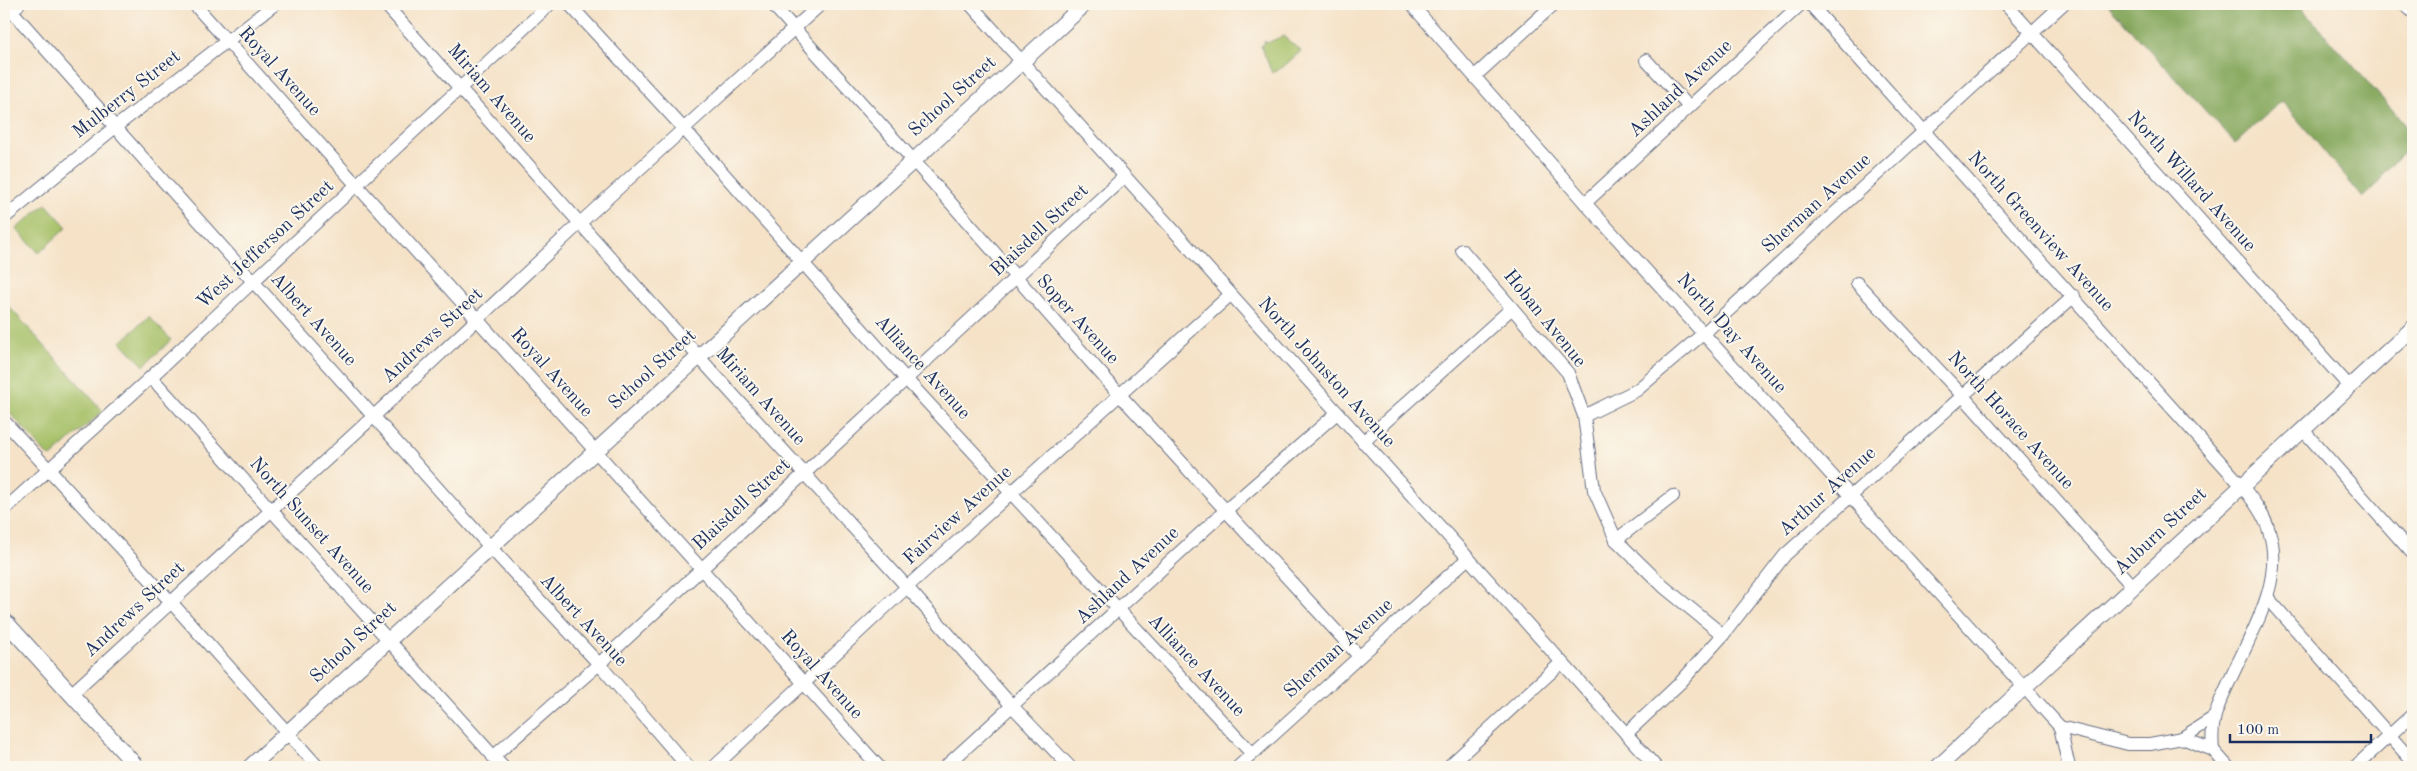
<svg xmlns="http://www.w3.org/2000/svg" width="2417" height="771" viewBox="0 0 2417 771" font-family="'Old Standard TT',serif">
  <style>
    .green { fill: #a4bf65; stroke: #607762 }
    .forest { fill: #83a65a; stroke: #4f6a5c }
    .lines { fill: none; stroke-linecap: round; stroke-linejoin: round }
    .minor-casing { stroke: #676e83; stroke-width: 14 }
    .major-casing { stroke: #676e83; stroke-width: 17 }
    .minor { stroke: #fff; stroke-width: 12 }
    .major { stroke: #fff; stroke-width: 15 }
    .labels { text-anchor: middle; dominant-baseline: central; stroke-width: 4; stroke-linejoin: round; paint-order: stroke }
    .street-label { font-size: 19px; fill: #1b2f5e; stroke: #fbf7ec }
  </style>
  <rect width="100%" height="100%" fill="#fbf7ec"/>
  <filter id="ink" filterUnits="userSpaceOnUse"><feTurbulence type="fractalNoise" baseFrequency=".02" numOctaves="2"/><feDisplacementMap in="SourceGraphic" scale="10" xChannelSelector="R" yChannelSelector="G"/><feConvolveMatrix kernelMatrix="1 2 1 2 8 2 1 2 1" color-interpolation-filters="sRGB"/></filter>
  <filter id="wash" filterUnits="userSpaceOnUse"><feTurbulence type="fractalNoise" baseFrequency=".0096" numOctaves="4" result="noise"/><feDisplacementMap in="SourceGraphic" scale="20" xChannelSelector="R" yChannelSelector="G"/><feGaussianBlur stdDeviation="1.12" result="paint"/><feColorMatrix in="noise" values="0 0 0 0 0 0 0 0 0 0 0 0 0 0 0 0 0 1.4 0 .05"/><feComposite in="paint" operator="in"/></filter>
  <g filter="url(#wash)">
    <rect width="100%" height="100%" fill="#f5e2c7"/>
    <g class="green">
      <path d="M1283,36L1301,51L1283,67L1272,73L1261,46L1265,41L1267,43Z"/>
      <path d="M46,204L67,227L39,253L16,229Z"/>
      <path d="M4,301L103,411L51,457L47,455L4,406Z"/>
      <path d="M149,316L171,340L144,366L121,342Z"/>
    </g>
    <path class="forest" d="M2107,4H2298L2413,133V144L2384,171L2379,183L2363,198L2282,101L2235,143Z"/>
  </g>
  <g filter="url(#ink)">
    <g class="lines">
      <defs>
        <g id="minor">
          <path d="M194,4L879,767"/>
          <path d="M385,4L698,356L907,587L1013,707L1070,767"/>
          <path d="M569,4L684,129L906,379L1252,754"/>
          <path d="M772,4L913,160L1119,394L1359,656"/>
          <path d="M970,4L1656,767"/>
          <path d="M1411,4L1585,203L2060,727L2128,744H2150L2182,738L2213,750C2210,719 2217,708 2230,680C2249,637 2286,581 2269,531C2264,514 2252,499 2241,485L1810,4"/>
          <path d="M2006,4L2349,386"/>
          <path d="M2404,4L2413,12"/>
          <path d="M10,9L490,547L599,664L688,767"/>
          <path d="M1646,60L1689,107"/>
          <path d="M1475,76L1554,4"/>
          <path d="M1585,203L1801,4"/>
          <path d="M4,218L114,128L275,4"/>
          <path d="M1462,250L1568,373L1584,416L1594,490L1616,540L1664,587L1723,635"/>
          <path d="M1857,283L1962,395L2132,586"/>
          <path d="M151,377L503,767"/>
          <path d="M1584,416L1637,390L1704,333L2063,4"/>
          <path d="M4,421L171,602L318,767"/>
          <path d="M2303,430L2413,554"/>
          <path d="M1363,442L1512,308"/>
          <path d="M4,510L151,377L550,4"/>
          <path d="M1616,540L1673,496"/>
          <path d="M2267,597L2413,762"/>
          <path d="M70,695L374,416L580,223L821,4"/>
          <path d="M2060,727L2069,767"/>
          <path d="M1626,734L1680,683L1723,635L1785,555L2074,296"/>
          <path d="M2182,738L2213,718"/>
          <path d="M2213,750L2228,767"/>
          <path d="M493,757L599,664L1124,177"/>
          <path d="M714,767L907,587L1230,295"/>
          <path d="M945,767L1225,511L1337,413"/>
          <path d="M1238,767L1467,559"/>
          <path d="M1448,767L1561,663"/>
          <path d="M2355,767L2413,714"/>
        </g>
        <g id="major">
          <path d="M4,14L17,4"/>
          <path d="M4,620L137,767"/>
          <path d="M250,767L1085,4"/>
          <path d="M1938,767L2413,328"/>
        </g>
      </defs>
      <use href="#minor" class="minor-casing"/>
      <use href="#major" class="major-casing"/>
      <use href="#minor" class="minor"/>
      <use href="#major" class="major"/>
    </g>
  </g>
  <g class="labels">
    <g class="street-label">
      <text transform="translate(279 72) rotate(48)">Royal Avenue</text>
      <text transform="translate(1681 89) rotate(-43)">Ashland Avenue</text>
      <text transform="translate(491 94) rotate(49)">Miriam Avenue</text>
      <text transform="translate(127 95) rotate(-38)">Mulberry Street</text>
      <text transform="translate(953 97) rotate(-42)">School Street</text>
      <text transform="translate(2191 182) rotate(48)">North Willard Avenue</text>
      <text transform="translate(1817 204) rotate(-42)">Sherman Avenue</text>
      <text transform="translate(1040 231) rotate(-43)">Blaisdell Street</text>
      <text transform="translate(2040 232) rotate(48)">North Greenview Avenue</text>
      <text transform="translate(266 245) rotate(-43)">West Jefferson Street</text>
      <text transform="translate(1544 319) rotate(51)">Hoban Avenue</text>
      <text transform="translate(313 320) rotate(48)">Albert Avenue</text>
      <text transform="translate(1077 320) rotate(48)">Soper Avenue</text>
      <text transform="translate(1731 334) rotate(48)">North Day Avenue</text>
      <text transform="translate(433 336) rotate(-43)">Andrews Street</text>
      <text transform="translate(922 368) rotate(48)">Alliance Avenue</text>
      <text transform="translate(653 370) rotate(-42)">School Street</text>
      <text transform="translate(551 373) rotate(48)">Royal Avenue</text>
      <text transform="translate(1326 373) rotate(48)">North Johnston Avenue</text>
      <text transform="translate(760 397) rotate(48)">Miriam Avenue</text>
      <text transform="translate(2010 421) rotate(48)">North Horace Avenue</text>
      <text transform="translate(1828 492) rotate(-42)">Arthur Avenue</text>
      <text transform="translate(742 505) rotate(-43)">Blaisdell Street</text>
      <text transform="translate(958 516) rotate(-42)">Fairview Avenue</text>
      <text transform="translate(311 526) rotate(48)">North Sunset Avenue</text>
      <text transform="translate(2161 532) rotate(-43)">Auburn Street</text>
      <text transform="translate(1128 576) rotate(-43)">Ashland Avenue</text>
      <text transform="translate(135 610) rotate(-43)">Andrews Street</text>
      <text transform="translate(583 621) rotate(47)">Albert Avenue</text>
      <text transform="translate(354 643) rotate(-43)">School Street</text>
      <text transform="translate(1339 649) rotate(-42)">Sherman Avenue</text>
      <text transform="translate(1196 666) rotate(47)">Alliance Avenue</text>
      <text transform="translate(821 675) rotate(48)">Royal Avenue</text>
    </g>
  </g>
  <rect width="2417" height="771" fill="none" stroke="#fbf7ec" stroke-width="20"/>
  <path d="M2230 734v8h141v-8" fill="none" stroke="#1b2f5e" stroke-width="2.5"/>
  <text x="2237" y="734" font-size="15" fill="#1b2f5e" stroke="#fbf7ec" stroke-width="4" paint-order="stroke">100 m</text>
</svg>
